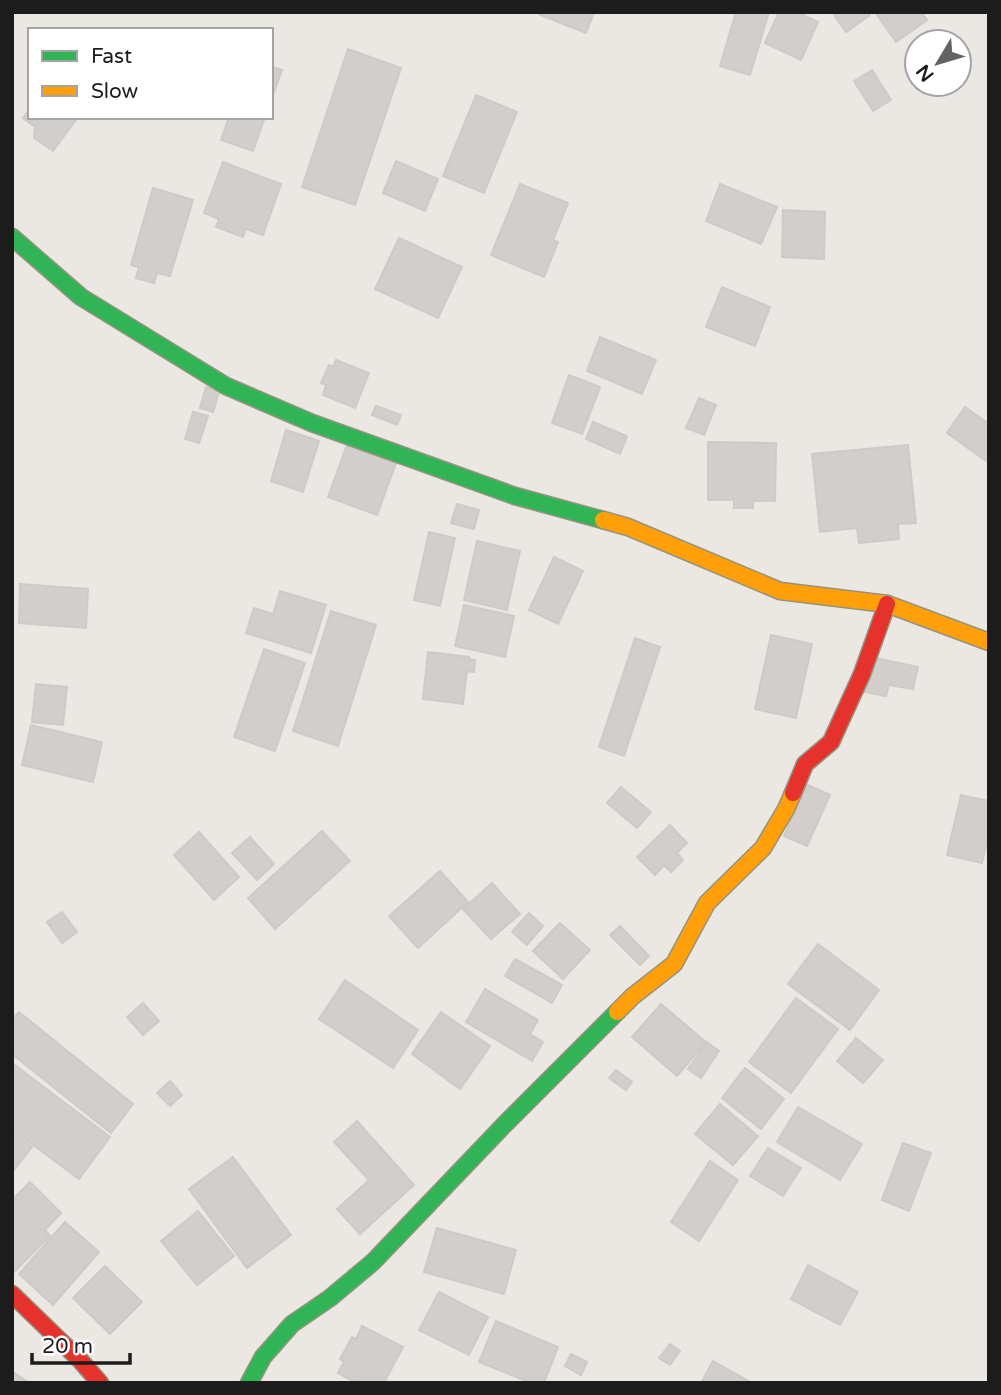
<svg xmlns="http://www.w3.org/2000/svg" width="1001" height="1395" viewBox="0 0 1001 1395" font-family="'Varela Round',sans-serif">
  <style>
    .building { fill: #d1cecb; stroke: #cecac6; stroke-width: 2 }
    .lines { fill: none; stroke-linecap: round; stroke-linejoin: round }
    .fast-casing { stroke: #94947d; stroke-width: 19 }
    .slow-casing { stroke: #94947d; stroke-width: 19 }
    .jam-casing { stroke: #94947d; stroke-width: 19 }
    .fast { stroke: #30b455; stroke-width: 16 }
    .slow { stroke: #ff9f0a; stroke-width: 16 }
    .jam { stroke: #e5322d; stroke-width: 16 }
  </style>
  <rect width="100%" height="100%" fill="#ebe8e4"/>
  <g class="building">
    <path d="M541,12H594L586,33L540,15Z"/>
    <path d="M736,12H769L750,75L720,66Z"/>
    <path d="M779,12H797L818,22L801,60L765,43Z"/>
    <path d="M832,12H868L870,15L846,32Z"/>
    <path d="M875,12H921L927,20L896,42Z"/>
    <path d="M348,49L401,68L355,205L302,187Z"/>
    <path d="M271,66L282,70L271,101Z"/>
    <path d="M872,70L891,100L873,111L854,81Z"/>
    <path d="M476,95L517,112L484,193L443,176Z"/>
    <path d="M30,109V117H78L53,151L34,138L35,127L23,118Z"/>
    <path d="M229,117H265L253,151L221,140Z"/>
    <path d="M396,161L438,179L425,211L383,193Z"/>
    <path d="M223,162L281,184L263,235L246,229L243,237L216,227L219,219L204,213Z"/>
    <path d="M520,184L568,203L553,240L558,242L544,277L491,255Z"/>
    <path d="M720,184L777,207L761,244L706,221Z"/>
    <path d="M153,188L193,200L170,276L157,273L154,283L136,278L139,267L131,265Z"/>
    <path d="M783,210L825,212L824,259L782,257Z"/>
    <path d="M399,238L462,267L438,318L375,289Z"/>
    <path d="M722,287L770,307L755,346L706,327Z"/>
    <path d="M600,337L656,360L642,394L587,371Z"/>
    <path d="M336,360L369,373L355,408L323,395L326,385L321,383L329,365L333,367Z"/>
    <path d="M569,375L600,387L582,434L552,423Z"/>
    <path d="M206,387L219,392L213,412L200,408Z"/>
    <path d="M699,398L716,405L704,435L686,428Z"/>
    <path d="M376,406L401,415L397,425L372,415Z"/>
    <path d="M965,407L989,424V463L947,433Z"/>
    <path d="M193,412L208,416L199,443L185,439Z"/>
    <path d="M593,422L627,436L620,454L586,439Z"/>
    <path d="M286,430L319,441L303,492L271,481Z"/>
    <path d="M708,442L776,443L775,501H753V508H734V500H708Z"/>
    <path d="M347,445L396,463L377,515L328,497Z"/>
    <path d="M908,445L916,523L898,524L899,539L859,543L857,528L820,532L812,454Z"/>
    <path d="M457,504L479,510L474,529L451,523Z"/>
    <path d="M429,532L455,538L440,606L414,600Z"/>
    <path d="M477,541L520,551L507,610L464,600Z"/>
    <path d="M554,557L583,571L558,624L529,610Z"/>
    <path d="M20,584L88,589L86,628L19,623Z"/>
    <path d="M280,591L326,605L311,653L246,633L254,608L273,614Z"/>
    <path d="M464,605L514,616L505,657L455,646Z"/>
    <path d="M331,611L376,625L338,746L293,731Z"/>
    <path d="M771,635L812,644L796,718L755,709Z"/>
    <path d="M635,638L660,647L624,756L599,747Z"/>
    <path d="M264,649L305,663L275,751L234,737Z"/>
    <path d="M428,652L469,657V659L475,660L474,672L467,671L463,704L423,699Z"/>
    <path d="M871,657L918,667L913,689L889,685L886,696L864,692Z"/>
    <path d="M36,684L67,687L63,725L32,722Z"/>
    <path d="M31,725L102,742L93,782L22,765Z"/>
    <path d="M806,784L830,795L807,846L784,836Z"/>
    <path d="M621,787L651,812L637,828L607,803Z"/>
    <path d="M961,795L989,801V834L982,863L947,855Z"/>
    <path d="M670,825L687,843L677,853L683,860L671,872L664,865L655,875L637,857Z"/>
    <path d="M322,831L350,861L275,929L248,898Z"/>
    <path d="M199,832L239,877L214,900L174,855Z"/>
    <path d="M250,837L274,864L257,880L232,853Z"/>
    <path d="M440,871L468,902L418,948L389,916Z"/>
    <path d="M492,883L520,914L491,939L463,909Z"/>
    <path d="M62,912L77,932L62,943L47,922Z"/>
    <path d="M529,913L543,926L527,945L512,932Z"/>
    <path d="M560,923L590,950L563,979L533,951Z"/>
    <path d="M620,926L649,956L640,965L610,935Z"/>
    <path d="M818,944L879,990L850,1030L788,984Z"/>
    <path d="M515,959L562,985L552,1003L505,976Z"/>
    <path d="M345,980L418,1030L393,1068L319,1019Z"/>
    <path d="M485,989L538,1020L530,1034L543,1042L532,1061L466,1022Z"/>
    <path d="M796,998L838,1029L791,1093L749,1062Z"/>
    <path d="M143,1003L159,1021L143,1035L127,1017Z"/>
    <path d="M661,1004L706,1042L677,1076L632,1037Z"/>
    <path d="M19,1012L133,1104L111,1133L12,1054V1020Z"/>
    <path d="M441,1012L490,1046L460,1089L412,1054Z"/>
    <path d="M856,1038L883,1060L863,1083L837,1061Z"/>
    <path d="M707,1042L719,1051L701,1078L688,1069Z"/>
    <path d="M12,1063L110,1137L79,1179L12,1129Z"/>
    <path d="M745,1068L784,1099L761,1129L722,1098Z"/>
    <path d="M616,1070L632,1082L626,1090L609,1078Z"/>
    <path d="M170,1081L182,1095L170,1106L157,1093Z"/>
    <path d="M720,1104L758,1136L733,1165L695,1134Z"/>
    <path d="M798,1107L862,1144L840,1180L777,1142Z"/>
    <path d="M357,1121L414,1185L360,1234L337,1209L369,1180L334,1142Z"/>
    <path d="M12,1132L32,1147L14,1170L12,1169Z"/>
    <path d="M903,1143L931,1153L909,1211L882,1200Z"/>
    <path d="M768,1148L801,1168L783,1196L750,1176Z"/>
    <path d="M233,1157L291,1235L247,1268L189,1189Z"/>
    <path d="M710,1161L738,1180L699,1241L671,1222Z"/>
    <path d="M30,1182L61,1213L45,1230L50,1236L12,1274V1200Z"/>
    <path d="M198,1211L234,1256L197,1285L161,1241Z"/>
    <path d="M65,1222L99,1252L53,1305L19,1274Z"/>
    <path d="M437,1228L516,1250L504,1294L424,1272Z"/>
    <path d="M808,1265L858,1292L840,1325L791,1299Z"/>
    <path d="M105,1266L142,1302L110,1334L73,1298Z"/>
    <path d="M439,1292L488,1317L469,1355L419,1330Z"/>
    <path d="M496,1321L558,1347L544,1383H531L479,1362Z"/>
    <path d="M362,1326L403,1347L384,1383H356L338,1373L344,1362L340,1359L352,1337L356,1339Z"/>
    <path d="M670,1344L680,1351L670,1365L659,1358Z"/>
    <path d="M571,1354L587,1362L581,1375L565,1366Z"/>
    <path d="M713,1361L752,1383H701Z"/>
    <path d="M12,1371L29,1383H12Z"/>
  </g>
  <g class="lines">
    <defs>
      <g id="fast">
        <path d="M12,237L81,297L226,386L312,423L515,496L603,520"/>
        <path d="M249,1383L263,1357L292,1324L330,1298L373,1262L504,1125L617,1012"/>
      </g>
      <g id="slow">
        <path d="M603,520L628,527L780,591L887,604L989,642"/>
        <path d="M617,1012L633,996L674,964L707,903L763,848L786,809L793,793"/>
      </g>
      <g id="jam">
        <path d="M793,793L805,764L831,742L862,674L887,604"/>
        <path d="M12,1294L80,1360L100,1383"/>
      </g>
    </defs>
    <use href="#fast" class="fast-casing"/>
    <use href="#slow" class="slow-casing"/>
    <use href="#jam" class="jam-casing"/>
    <use href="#fast" class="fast"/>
    <use href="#slow" class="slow"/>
    <use href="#jam" class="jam"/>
  </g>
  <rect width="1001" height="1395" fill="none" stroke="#1c1c1c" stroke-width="28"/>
  <rect x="28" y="28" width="245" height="91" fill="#ffffff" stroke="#a4a4a4" stroke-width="2"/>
  <rect x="42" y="51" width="35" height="10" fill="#30b455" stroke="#a4a4a4" stroke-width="2"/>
  <text x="91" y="63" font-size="21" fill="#1c1c1c">Fast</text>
  <rect x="42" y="86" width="35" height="10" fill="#ff9f0a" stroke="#a4a4a4" stroke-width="2"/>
  <text x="91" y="98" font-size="21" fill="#1c1c1c">Slow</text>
  <g transform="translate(938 63) rotate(232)"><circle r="33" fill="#ffffff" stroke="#a4a4a4" stroke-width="2"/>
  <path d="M0-5L12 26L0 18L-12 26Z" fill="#646362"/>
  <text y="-10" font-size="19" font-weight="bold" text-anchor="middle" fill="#1c1c1c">N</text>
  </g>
  <path d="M32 1353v10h98v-10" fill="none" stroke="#1c1c1c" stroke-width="3.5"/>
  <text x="42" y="1353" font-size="21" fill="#1c1c1c" stroke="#ffffff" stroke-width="5" paint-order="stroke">20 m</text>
</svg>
